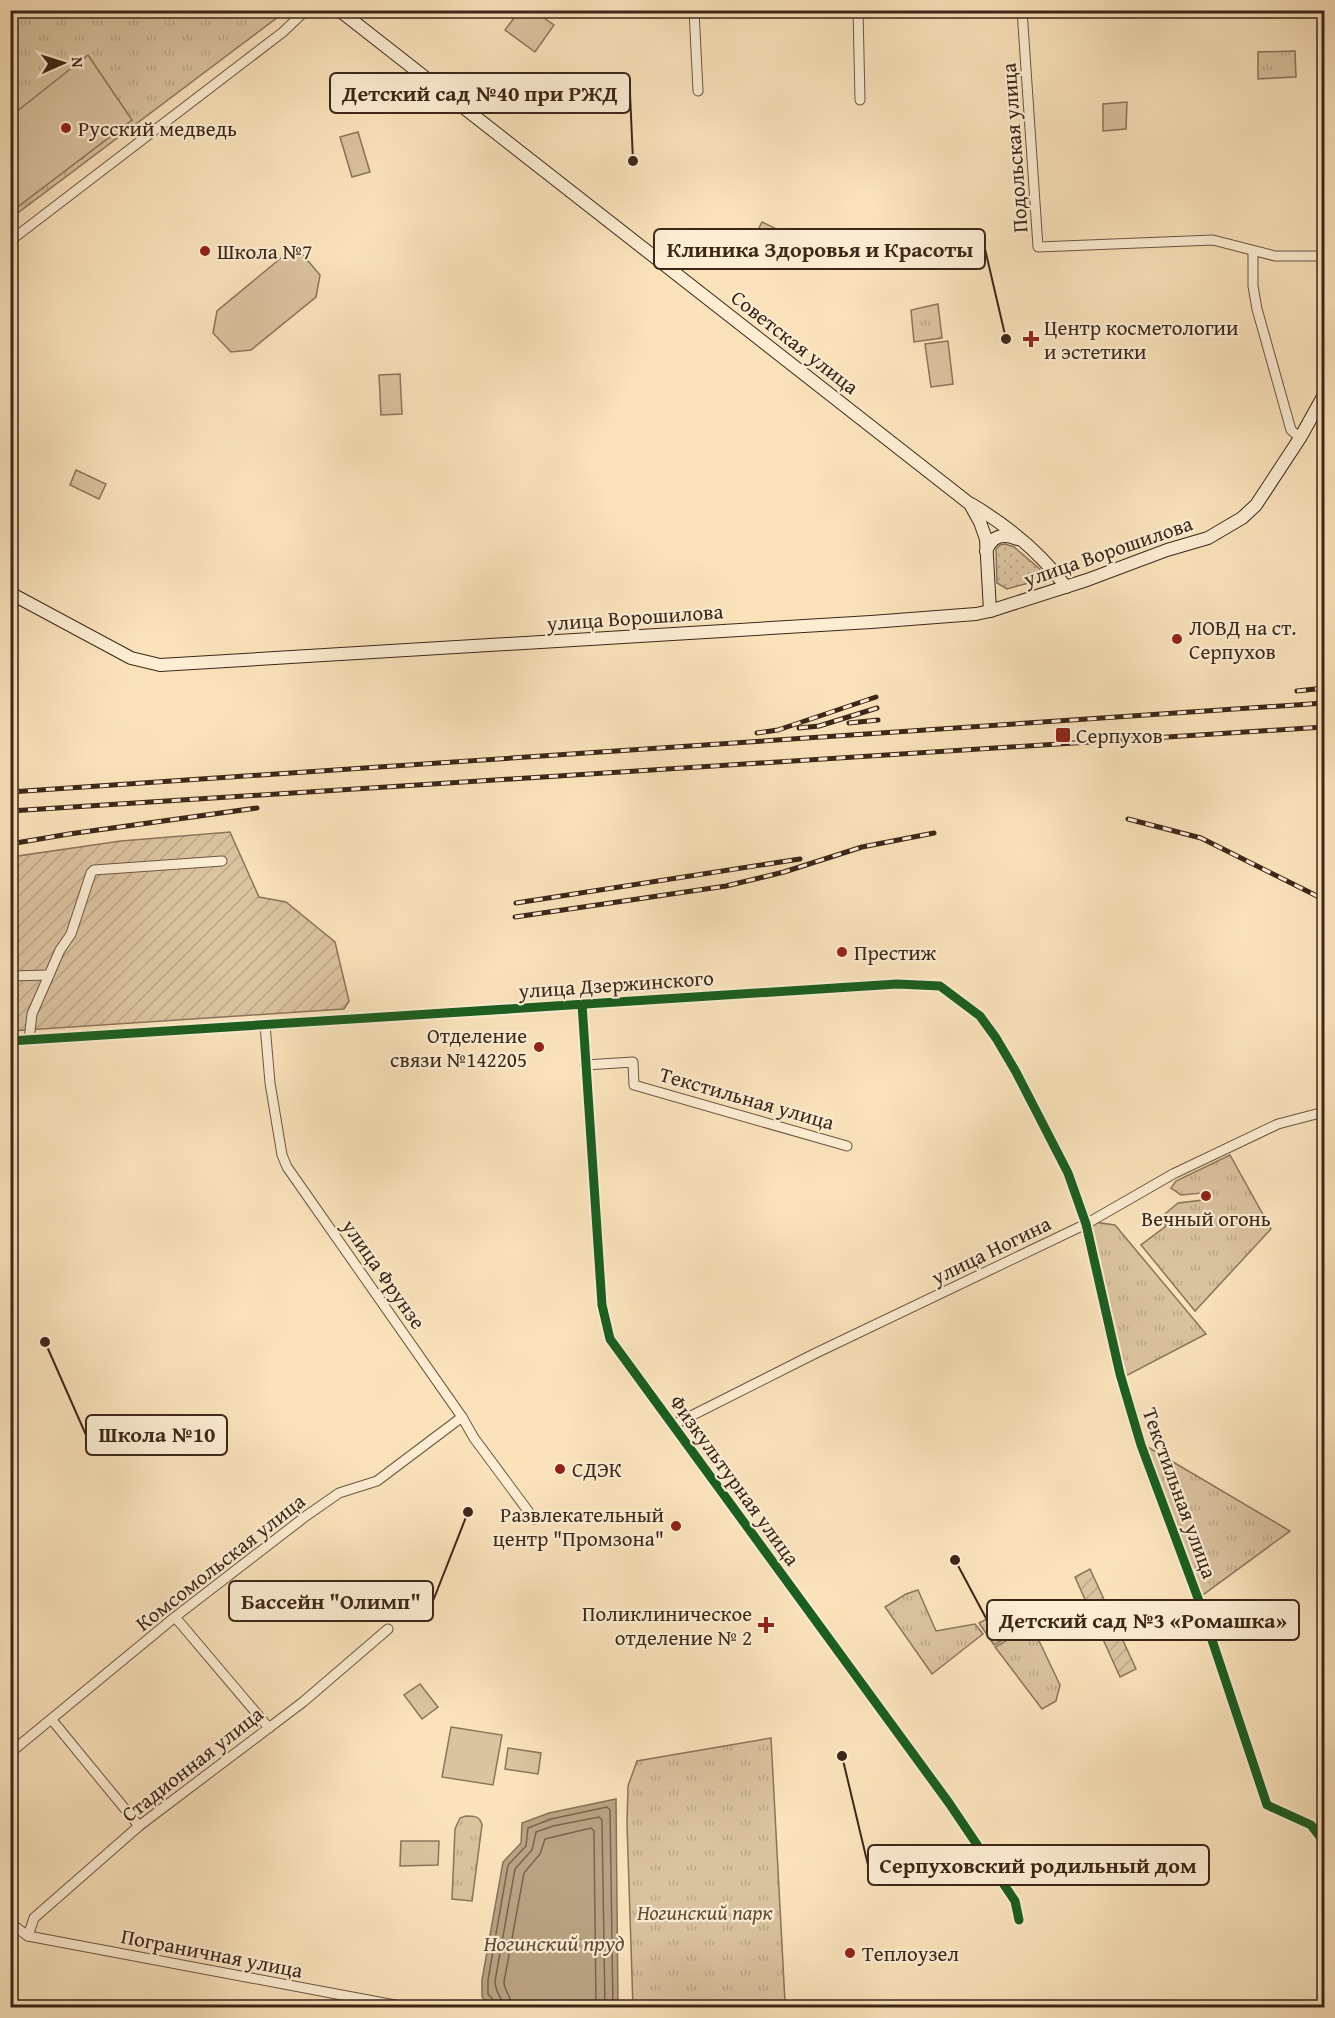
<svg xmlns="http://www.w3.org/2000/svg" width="1335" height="2018" viewBox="0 0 1335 2018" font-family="'Gentium Book Plus',serif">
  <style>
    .grass { fill: url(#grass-dots); stroke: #8b745c; stroke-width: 1.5 }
    .park { fill: url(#park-tufts); stroke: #8b745c; stroke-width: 1.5 }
    .garden { fill: url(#garden-furrows); stroke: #8b745c; stroke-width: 1.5 }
    .pitch { fill: #dac39f; stroke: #8b745c; stroke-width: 1.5 }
    .water { fill: #b9a384; stroke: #877159; stroke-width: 1.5 }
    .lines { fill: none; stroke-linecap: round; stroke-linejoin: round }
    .shore { stroke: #7a644e; stroke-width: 1.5 }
    .street-casing { stroke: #6c5541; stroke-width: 11 }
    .secondary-casing { stroke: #3c2618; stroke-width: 14 }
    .street { stroke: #fcedd3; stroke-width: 9 }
    .secondary { stroke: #fcedd3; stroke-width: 12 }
    .rail-casing { stroke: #3c2618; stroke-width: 5 }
    .rail { stroke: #fcedd3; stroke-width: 3; stroke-dasharray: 9; stroke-linecap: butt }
    .cycleway-casing { stroke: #fcedd3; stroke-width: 13 }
    .cycleway { stroke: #1b5e20; stroke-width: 9 }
    .poi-dot { fill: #8f2418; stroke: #fcedd3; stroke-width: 2 }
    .labels { text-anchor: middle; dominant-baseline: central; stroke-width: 4.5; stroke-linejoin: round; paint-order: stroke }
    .poi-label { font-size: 21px; fill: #3c2618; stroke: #fcedd3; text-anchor: start }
    .street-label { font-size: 21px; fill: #3c2618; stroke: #fcedd3 }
    .park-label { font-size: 21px; font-style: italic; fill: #644d3a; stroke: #fcedd3 }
    .water-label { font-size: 22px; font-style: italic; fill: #624c38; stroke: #fcedd3 }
    .leader { fill: none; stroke: #3c2618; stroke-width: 2 }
    .callout-dot { fill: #3c2618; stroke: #fcedd3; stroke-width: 2 }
    .callout { fill: #fcedd3; stroke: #3c2618; stroke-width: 2 }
    .callout-label { font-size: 22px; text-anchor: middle; font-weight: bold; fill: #3c2618 }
  </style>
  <defs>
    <pattern id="grass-dots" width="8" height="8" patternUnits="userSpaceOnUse" patternTransform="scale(1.5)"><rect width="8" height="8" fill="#dac39f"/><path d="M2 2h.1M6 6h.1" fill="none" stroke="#bca788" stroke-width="1.8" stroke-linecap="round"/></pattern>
    <pattern id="park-tufts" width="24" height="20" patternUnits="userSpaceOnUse" patternTransform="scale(1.5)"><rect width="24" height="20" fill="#dac39f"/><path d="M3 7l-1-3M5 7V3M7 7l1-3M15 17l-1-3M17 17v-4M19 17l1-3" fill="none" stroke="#bca788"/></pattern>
    <pattern id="garden-furrows" width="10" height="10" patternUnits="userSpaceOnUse" patternTransform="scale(1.5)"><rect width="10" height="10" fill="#dac39f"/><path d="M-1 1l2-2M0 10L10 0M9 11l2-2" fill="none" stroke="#bca788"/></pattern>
  </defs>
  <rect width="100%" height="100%" fill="#fae3bb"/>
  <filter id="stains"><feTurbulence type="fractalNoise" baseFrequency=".00333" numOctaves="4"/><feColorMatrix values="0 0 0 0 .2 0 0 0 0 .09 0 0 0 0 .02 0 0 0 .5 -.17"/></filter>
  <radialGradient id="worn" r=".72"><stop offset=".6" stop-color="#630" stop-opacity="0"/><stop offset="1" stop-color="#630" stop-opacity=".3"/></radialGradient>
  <path class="grass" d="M1005,544L1014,547L1040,569V580L1007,589L997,583L996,549L1000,545Z"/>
  <g class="park">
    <path d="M11,11H286L11,218Z"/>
    <path d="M1295,51L1296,77L1258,79V52Z"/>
    <path d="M938,304L942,338L914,342L911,310Z"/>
    <path d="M1230,1155L1271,1229L1195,1311L1141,1245L1166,1226L1160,1218L1178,1203L1203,1200L1202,1193L1181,1195L1171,1188L1176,1181Z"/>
    <path d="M1087,1221L1115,1225L1206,1334L1122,1378Z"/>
    <path d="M1146,1446L1290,1531L1200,1597Z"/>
    <path d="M918,1590L936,1631L975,1624L983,1634L932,1674L885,1607L906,1594Z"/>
    <path d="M993,1616L1000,1629L1016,1621L1019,1628L1030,1622L1031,1624L994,1645L979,1623Z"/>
    <path d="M1032,1626L1060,1685L1056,1701L1042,1709L995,1647Z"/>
    <path d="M771,1738L785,2002L789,2007H633L627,1824L628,1786L637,1761Z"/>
    <path d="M466,1816C474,1816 480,1816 482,1825L472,1901L452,1899L455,1829L460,1818Z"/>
  </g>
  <g class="garden">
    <path d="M230,832L259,897L286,902L335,942L349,1001L344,1009L11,1031V857L121,841Z"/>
    <path d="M1090,1569L1136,1669L1120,1677L1075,1577Z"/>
  </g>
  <g class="pitch">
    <path d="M519,11H534L554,25L535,52L505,30Z"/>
    <path d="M88,55L132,120L11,212V148L16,144L11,137V116Z"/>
    <path d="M1127,102L1126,129L1103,131V104Z"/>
    <path d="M358,132L370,172L352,177L340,137Z"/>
    <path d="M762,222L793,237L785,255L753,240Z"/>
    <path d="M303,255L320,275L316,297L251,350L231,352L213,333L217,311L281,258Z"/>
    <path d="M948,341L953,384L931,387L925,344Z"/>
    <path d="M400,374L402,414L381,415L379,375Z"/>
    <path d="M76,470L106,484L99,499L70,485Z"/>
    <path d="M420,1684L438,1707L422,1719L404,1695Z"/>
    <path d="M451,1727L502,1735L493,1785L442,1777Z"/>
    <path d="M508,1748L541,1753L538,1774L505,1769Z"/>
    <path d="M401,1841H439L438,1865L400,1866Z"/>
  </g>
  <path class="water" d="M616,1799L618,2007L490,2006L482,1997V1980L503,1862L521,1843L522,1823L549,1813Z"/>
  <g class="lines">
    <g class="shore">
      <path d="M496,2008L495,2002L488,1994V1980L508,1865L526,1846L528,1828L551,1819L607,1807L610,1810L613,2008"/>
      <path d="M503,2008C503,1996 495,1994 495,1981L515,1869L532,1850L536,1832L553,1826L599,1817L602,1820L605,2008"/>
      <path d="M512,2008C512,1997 504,1991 504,1982L524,1873L540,1854L545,1839L591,1828L594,1831L596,2008"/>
    </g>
    <defs>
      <g id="street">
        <path d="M694,10L698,91"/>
        <path d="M858,10L860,100"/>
        <path d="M1022,10L1038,247L1213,240L1275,256H1324"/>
        <path d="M10,241L283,32L306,10"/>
        <path d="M1253,252V286L1257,309L1291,430L1300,438"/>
        <path d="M10,976L49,975"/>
        <path d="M582,1004L602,1305L610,1339L949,1803L1015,1901L1019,1920"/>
        <path d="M265,1025L270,1083L282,1155L287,1167L462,1417L474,1438L534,1519"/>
        <path d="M29,1040L32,1014L60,950L71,934L91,873L94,870L222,861"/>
        <path d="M10,1041L897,984L940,986L980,1016L996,1038L1016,1072L1068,1173L1086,1224L1120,1374L1141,1445L1199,1601L1267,1805L1311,1825L1324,1842"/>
        <path d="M585,1065L633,1062L634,1085L847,1146"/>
        <path d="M673,1425L816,1353L1086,1224L1173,1174L1278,1124L1324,1112"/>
        <path d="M175,1617L269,1728"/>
        <path d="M52,1720L139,1826"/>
        <path d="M10,1753L175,1617L306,1516L339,1493L377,1481L462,1417"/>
        <path d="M10,1923L28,1936L411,2008"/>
        <path d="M28,1936L34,1918L139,1826L303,1702L388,1629"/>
      </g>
      <g id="secondary">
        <path d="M339,10L970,504L980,522L986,539L990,611"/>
        <path d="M971,504C1008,526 1041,553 1066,587"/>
        <path d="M986,551C992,536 1002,533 1017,539"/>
        <path d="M10,593L131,658L160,665L871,622L976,614L990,611L1087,580L1167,550L1208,538L1242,518L1256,505L1300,438L1324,395"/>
      </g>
    </defs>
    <use href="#street" class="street-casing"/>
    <use href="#secondary" class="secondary-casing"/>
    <use href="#street" class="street"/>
    <use href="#secondary" class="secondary"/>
    <defs>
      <g id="rail">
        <path d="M1297,691L1324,688"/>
        <path d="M849,723L878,720"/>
        <path d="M799,728L819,726L877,708"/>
        <path d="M757,733L778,730L876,697"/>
        <path d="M10,792L1324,703"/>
        <path d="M10,811L1324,727"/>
        <path d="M1128,819L1201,838L1319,897L1324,902"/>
        <path d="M10,844L69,834L257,808"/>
        <path d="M516,903L800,859"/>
        <path d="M515,917L726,886L784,872L862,847L934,833"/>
      </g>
    </defs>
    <use href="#rail" class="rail-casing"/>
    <use href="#rail" class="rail"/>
    <defs>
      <g id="cycleway">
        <path d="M582,1004L602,1305L610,1339L949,1803L1015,1901L1019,1920"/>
        <path d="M10,1041L897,984L940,986L980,1016L996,1038L1016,1072L1068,1173L1086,1224L1120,1374L1141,1445L1199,1601L1267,1805L1311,1825L1324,1842"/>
      </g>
    </defs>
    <use href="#cycleway" class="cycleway-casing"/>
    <use href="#cycleway" class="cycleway"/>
  </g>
  <g class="poi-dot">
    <circle cx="66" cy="128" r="6"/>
    <circle cx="205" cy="251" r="6"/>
    <path d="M1028 330h6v6h6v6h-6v6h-6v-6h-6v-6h6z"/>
    <circle cx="1177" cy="639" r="6"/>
    <rect x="1055" y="727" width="16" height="16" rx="3"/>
    <circle cx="842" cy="952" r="6"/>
    <circle cx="539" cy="1047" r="6"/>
    <circle cx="1206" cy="1196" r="6"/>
    <circle cx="560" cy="1469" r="6"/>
    <circle cx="676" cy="1526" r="6"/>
    <path d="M763 1616h6v6h6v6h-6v6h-6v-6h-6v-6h6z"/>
    <circle cx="850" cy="1953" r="6"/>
  </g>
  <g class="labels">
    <g class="poi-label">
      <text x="78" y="128">Русский медведь</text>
      <text x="217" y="251">Школа №7</text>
      <text x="1044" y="327">Центр косметологии<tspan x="1044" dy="24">и эстетики</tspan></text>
      <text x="1189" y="627">ЛОВД на ст.<tspan x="1189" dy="24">Серпухов</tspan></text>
      <text x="1076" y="735">Серпухов</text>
      <text x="854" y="952">Престиж</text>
      <text x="527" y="1035" text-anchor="end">Отделение<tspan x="527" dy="24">связи №142205</tspan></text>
      <text x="1206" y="1218" text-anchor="middle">Вечный огонь</text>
      <text x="572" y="1469">СДЭК</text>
      <text x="664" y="1514" text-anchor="end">Развлекательный<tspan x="664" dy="24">центр "Промзона"</tspan></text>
      <text x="752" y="1613" text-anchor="end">Поликлиническое<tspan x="752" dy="24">отделение № 2</tspan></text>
      <text x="862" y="1953">Теплоузел</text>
    </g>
    <g class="street-label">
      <text transform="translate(1014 148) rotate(-94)">Подольская улица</text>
      <text transform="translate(795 342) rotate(38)">Советская улица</text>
      <text transform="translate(1108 551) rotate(-19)">улица Ворошилова</text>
      <text transform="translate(635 617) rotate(-4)">улица Ворошилова</text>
      <text transform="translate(616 984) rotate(-4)">улица Дзержинского</text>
      <text transform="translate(747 1098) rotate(16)">Текстильная улица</text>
      <text transform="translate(991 1250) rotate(-26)">улица Ногина</text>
      <text transform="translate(384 1274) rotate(55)">улица Фрунзе</text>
      <text transform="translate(735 1480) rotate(54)">Физкультурная улица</text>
      <text transform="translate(1180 1493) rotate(70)">Текстильная улица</text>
      <text transform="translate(220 1562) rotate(-38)">Комсомольская улица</text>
      <text transform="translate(192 1764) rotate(-38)">Стадионная улица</text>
      <text transform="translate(212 1953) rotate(11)">Пограничная улица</text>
    </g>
    <g class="park-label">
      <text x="705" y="1912">Ногинский парк</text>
    </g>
    <g class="water-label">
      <text x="554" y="1943">Ногинский пруд</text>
    </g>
  </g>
  <path class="leader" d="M633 161L630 93M1006 339L985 249M45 1342L86 1435M468 1512L433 1601M955 1560L987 1620M842 1756L868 1865"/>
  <g class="callout-dot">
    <circle cx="633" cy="161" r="6"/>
    <circle cx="1006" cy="339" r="6"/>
    <circle cx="45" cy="1342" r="6"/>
    <circle cx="468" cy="1512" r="6"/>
    <circle cx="955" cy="1560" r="6"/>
    <circle cx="842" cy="1756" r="6"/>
  </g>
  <g class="callout">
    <rect x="330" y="73" width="300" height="40" rx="6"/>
    <rect x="654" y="229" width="331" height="40" rx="6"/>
    <rect x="86" y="1415" width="141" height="40" rx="6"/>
    <rect x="229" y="1581" width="204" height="40" rx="6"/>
    <rect x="987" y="1600" width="312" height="40" rx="6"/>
    <rect x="868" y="1845" width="341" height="40" rx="6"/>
  </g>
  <g class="callout-label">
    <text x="480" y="101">Детский сад №40 при РЖД</text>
    <text x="820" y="257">Клиника Здоровья и Красоты</text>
    <text x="157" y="1442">Школа №10</text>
    <text x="331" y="1609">Бассейн "Олимп"</text>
    <text x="1143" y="1628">Детский сад №3 «Ромашка»</text>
    <text x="1038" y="1873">Серпуховский родильный дом</text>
  </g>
  <rect width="1335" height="2018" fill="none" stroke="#fae3bb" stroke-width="36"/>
  <rect x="12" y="12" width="1311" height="1994" fill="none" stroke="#3c2618" stroke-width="3"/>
  <rect x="18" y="18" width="1299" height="1982" fill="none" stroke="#3c2618" stroke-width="1.5"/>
  <g transform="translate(63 63) rotate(87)" stroke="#fcedd3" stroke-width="4.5" paint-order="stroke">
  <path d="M0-4.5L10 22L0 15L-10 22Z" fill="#3c2618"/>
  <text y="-9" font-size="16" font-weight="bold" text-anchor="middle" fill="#3c2618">N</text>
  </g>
  <rect width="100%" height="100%" filter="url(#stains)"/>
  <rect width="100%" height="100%" fill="url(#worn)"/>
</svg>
